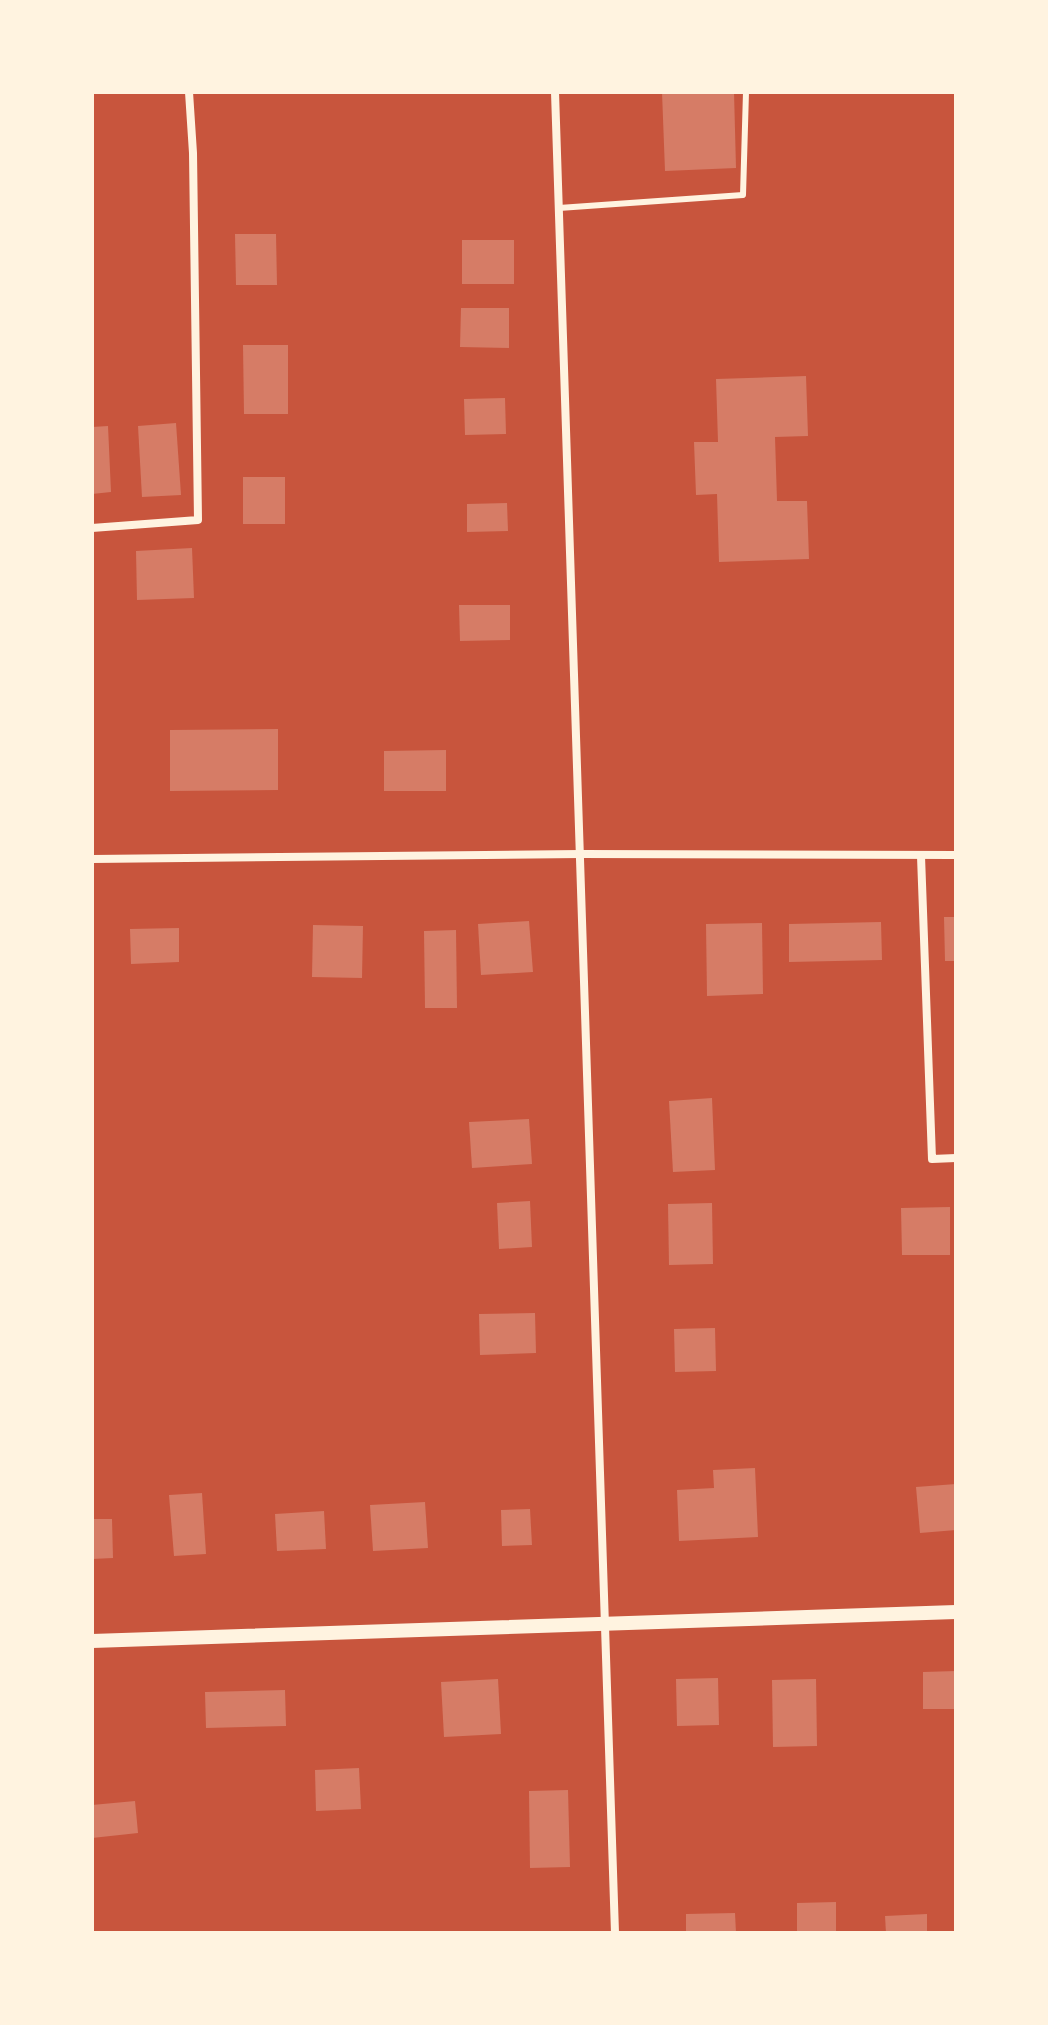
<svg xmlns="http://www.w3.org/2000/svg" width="1048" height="2025" viewBox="0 0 1048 2025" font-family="'Fira Sans Condensed',sans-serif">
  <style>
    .building { fill: #d67c66 }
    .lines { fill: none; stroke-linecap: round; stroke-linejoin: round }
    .service { stroke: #fff3e0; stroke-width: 6 }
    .minor { stroke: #fff3e0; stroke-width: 8 }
    .tertiary { stroke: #fff3e0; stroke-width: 14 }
  </style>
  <rect width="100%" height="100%" fill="#c8553d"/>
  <g class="building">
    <path d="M662,92H734L736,168L665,171Z"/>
    <path d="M235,234H276L277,285H236Z"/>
    <rect x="462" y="240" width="52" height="44"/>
    <path d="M461,308H509V348L460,347Z"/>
    <path d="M243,345H288V414H244Z"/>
    <path d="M806,376L808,436L775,437L777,501H807L809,559L719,562L717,494L696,495L694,442H718L716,379Z"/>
    <path d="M505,398L506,434L465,435L464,399Z"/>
    <path d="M176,423L181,495L142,497L138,426Z"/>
    <path d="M108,426L111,492L92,494V427Z"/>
    <rect x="243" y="477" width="42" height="47"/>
    <path d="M507,503L508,531L467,532V504Z"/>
    <path d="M192,548L194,598L137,600L136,551Z"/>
    <path d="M459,605H510V640L460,641Z"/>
    <path d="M278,729V790L170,791V730Z"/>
    <path d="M446,750V791H384V751Z"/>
    <path d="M944,917H956V961H945Z"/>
    <path d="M529,921L533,972L481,975L478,924Z"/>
    <path d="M881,922L882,960L789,962V924Z"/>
    <path d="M762,923L763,994L707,996L706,924Z"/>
    <path d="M313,925L363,926L362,978L312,977Z"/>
    <path d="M179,928V962L131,964L130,929Z"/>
    <path d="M456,930L457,1008H425L424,931Z"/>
    <path d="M712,1098L715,1170L673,1172L669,1101Z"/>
    <path d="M529,1119L532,1164L472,1168L469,1122Z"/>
    <path d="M530,1201L532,1247L499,1249L497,1203Z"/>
    <path d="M712,1203L713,1264L669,1265L668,1204Z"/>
    <path d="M950,1207V1255H902L901,1208Z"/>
    <path d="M535,1313L536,1353L480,1355L479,1314Z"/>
    <path d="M715,1328L716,1371L675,1372L674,1329Z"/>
    <path d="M755,1468L758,1537L679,1541L677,1490L714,1488L713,1470Z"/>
    <path d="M956,1484V1530L920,1533L916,1487Z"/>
    <path d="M202,1493L206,1554L174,1556L169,1495Z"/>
    <path d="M425,1502L428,1548L373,1551L370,1505Z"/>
    <path d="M530,1509L532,1545L502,1546L501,1510Z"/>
    <path d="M324,1511L326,1549L277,1551L275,1514Z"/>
    <path d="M92,1519H112L113,1558L92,1559Z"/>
    <path d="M956,1671V1709H923V1672Z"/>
    <path d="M718,1678L719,1725L677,1726L676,1679Z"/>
    <path d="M498,1679L501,1734L444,1737L441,1682Z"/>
    <path d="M816,1679L817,1746L773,1747L772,1680Z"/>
    <path d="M285,1690L286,1726L206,1728L205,1692Z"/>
    <path d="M359,1768L361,1809L316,1811L315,1770Z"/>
    <path d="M568,1790L570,1867L530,1868L529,1791Z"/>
    <path d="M135,1801L138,1833L92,1838V1805Z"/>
    <path d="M836,1902V1933H797V1903Z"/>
    <path d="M735,1913L736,1933H686V1914Z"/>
    <path d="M927,1914V1933H886L885,1916Z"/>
  </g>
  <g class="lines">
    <path class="service" d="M559,208L743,195L746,92"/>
    <g class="minor">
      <path d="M555,92L615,1933"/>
      <path d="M92,528L198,520L193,153L189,92"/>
      <path d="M921,856L932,1159L956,1158"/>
      <path d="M92,859L581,854L956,855"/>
    </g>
    <path class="tertiary" d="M92,1641L956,1612"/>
  </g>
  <rect width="1048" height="2025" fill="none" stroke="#fff3e0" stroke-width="188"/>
</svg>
